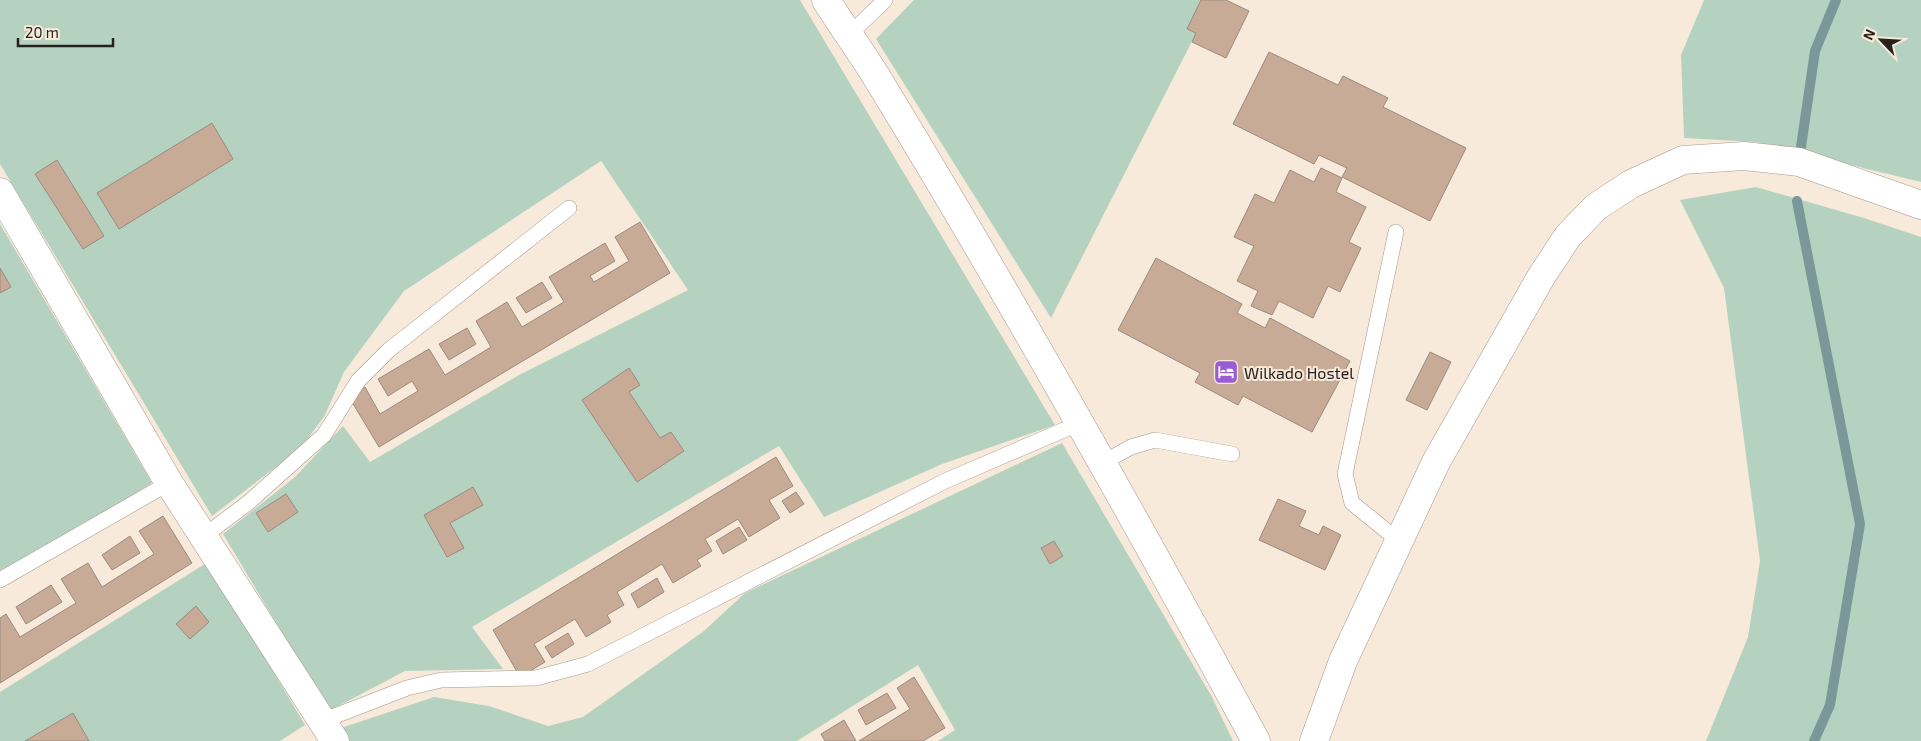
<svg xmlns="http://www.w3.org/2000/svg" width="1921" height="741" viewBox="0 0 1921 741" font-family="'Exo 2',sans-serif">
  <style>
    .green { fill: #b5d2c1 }
    .lines { fill: none; stroke-linecap: round; stroke-linejoin: round }
    .stream { stroke: #7c979a; stroke-width: 10 }
    .building { fill: #c8ab97; stroke: #9a8a7f }
    .lane-casing { stroke: #a59889; stroke-width: 16 }
    .street-casing { stroke: #a59889; stroke-width: 29 }
    .lane { stroke: #fff; stroke-width: 15 }
    .street { stroke: #fff; stroke-width: 28 }
    .labels { text-anchor: middle; dominant-baseline: central; stroke-width: 4; stroke-linejoin: round; paint-order: stroke }
    .poi-label { font-size: 16px; fill: #26211c; stroke: #f8eadb; text-anchor: start }
  </style>
  <rect width="100%" height="100%" fill="#f8eadb"/>
  <g class="green">
    <path d="M0,0H800L1055,425L942,464L824,517L779,446L472,627L503,669L405,671L329,711L223,534L295,477L343,426L370,462L519,375L688,290L601,161L404,291L344,372L325,415L302,447L212,516L0,164Z"/>
    <path d="M914,0H1213L1051,318L876,39Z"/>
    <path d="M1704,0H1921V182L1756,142L1684,138L1681,55Z"/>
    <path d="M1756,187L1864,218L1921,237V741H1706L1748,637L1760,561L1724,288L1680,200Z"/>
    <path d="M0,224L152,483L0,577Z"/>
    <path d="M1062,443L1212,697L1233,741H938L955,730L918,665L797,741H349L341,728L434,697L489,706L548,726L583,717L704,631L745,593Z"/>
    <path d="M208,562L305,725L280,741H0V692Z"/>
  </g>
  <g class="lines">
    <g class="stream">
      <path d="M1801,147L1815,51L1836,0"/>
      <path d="M1797,201L1860,524L1830,705L1814,741"/>
    </g>
  </g>
  <g class="building">
    <path d="M1201,0H1226L1249,11L1226,58L1192,42L1196,33L1187,29Z"/>
    <path d="M1269,52L1338,85L1343,76L1388,98L1383,107L1466,148L1430,221L1342,177L1347,168L1319,155L1314,164L1233,124Z"/>
    <path d="M212,123L233,159L119,229L97,193Z"/>
    <path d="M57,160L104,236L83,249L35,174Z"/>
    <path d="M1321,168L1342,178L1336,192L1366,207L1349,242L1361,248L1340,292L1328,286L1313,318L1279,301L1272,315L1251,306L1258,291L1237,281L1254,246L1234,237L1255,194L1274,203L1290,170L1314,182Z"/>
    <path d="M640,222L670,273L379,447L349,397L365,387L380,414L418,391L412,381L388,396L378,379L429,349L445,375L491,347L476,321L507,302L522,327L564,302L549,277L605,243L615,261L590,276L594,282L629,261L615,237Z"/>
    <path d="M1156,258L1242,304L1237,313L1265,328L1270,318L1350,361L1312,432L1243,396L1238,405L1195,382L1200,373L1118,330Z"/>
    <path d="M0,268L11,287L0,293Z"/>
    <path d="M542,282L552,298L526,313L516,298Z"/>
    <path d="M467,328L476,344L449,360L439,344Z"/>
    <path d="M1430,352L1451,362L1427,410L1406,400Z"/>
    <path d="M629,368L640,385L629,392L660,438L671,432L684,451L637,482L582,400Z"/>
    <path d="M776,457L793,486L769,500L780,518L749,537L738,519L705,539L712,551L697,560L701,566L673,583L662,564L617,592L624,605L607,615L611,622L586,637L575,619L534,644L545,662L520,677L493,630Z"/>
    <path d="M473,487L483,505L450,523L464,548L447,557L424,515Z"/>
    <path d="M796,492L804,504L790,513L782,501Z"/>
    <path d="M286,494L298,512L268,532L256,513Z"/>
    <path d="M1278,499L1306,511L1299,526L1319,535L1323,526L1341,535L1325,570L1259,540Z"/>
    <path d="M163,516L192,563L0,683V618L6,614L20,637L76,603L61,579L88,563L102,587L154,554L139,531Z"/>
    <path d="M739,527L747,540L723,554L716,541Z"/>
    <path d="M130,536L140,553L112,570L102,555Z"/>
    <path d="M1054,541L1063,556L1050,564L1041,548Z"/>
    <path d="M657,578L664,592L638,608L631,594Z"/>
    <path d="M51,585L62,602L26,624L16,607Z"/>
    <path d="M196,606L209,622L190,639L176,624Z"/>
    <path d="M568,633L574,644L552,658L545,647Z"/>
    <path d="M914,677L945,728L923,741H859L910,709L897,688Z"/>
    <path d="M887,693L896,708L866,725L858,710Z"/>
    <path d="M73,713L89,741H25Z"/>
    <path d="M844,720L856,741H825L821,734Z"/>
  </g>
  <g class="lines">
    <defs>
      <g id="lane">
        <path d="M848,36L885,0"/>
        <path d="M1396,232L1345,474L1352,503L1399,541"/>
        <path d="M1104,462L1131,447L1155,440L1232,454"/>
        <path d="M204,536L249,502L324,435L358,381L389,350L569,208"/>
        <path d="M0,580L169,483"/>
        <path d="M322,721L407,688L441,680L536,678L588,664L945,481L1080,423"/>
      </g>
      <g id="street">
        <path d="M826,0C844,29 865,57 882,86C1013,301 1136,520 1256,741"/>
        <path d="M0,192L169,483L335,741"/>
        <path d="M1314,741L1343,661L1436,462L1541,277L1568,236L1596,207L1631,184L1683,160L1744,156L1799,162L1921,205"/>
      </g>
    </defs>
    <use href="#lane" class="lane-casing"/>
    <use href="#street" class="street-casing"/>
    <use href="#lane" class="lane"/>
    <use href="#street" class="street"/>
  </g>
  <defs>
    <symbol id="hotel-square" viewBox="-11 -11 22 22"><rect x="-9" y="-9" width="18" height="18" rx="4" fill="#995cd3" stroke="#f8eadb"/><path d="M-6-4.5h1.5V1H6V5H4.5V3h-9V5H-6ZM-4 0a1.8 1.8 0 1 1 3.6 0ZM.5 0V-2.5h3Q6-2.5 6 0Z" fill="#fff"/></symbol>
  </defs>
  <g fill-rule="evenodd">
    <use href="#hotel-square" x="1212" y="358" width="28" height="28"/>
  </g>
  <g class="labels">
    <g class="poi-label">
      <text x="1244" y="372">Wilkado Hostel</text>
    </g>
  </g>
  <g transform="translate(1881 40) rotate(295)" stroke="#f8eadb" stroke-width="4" paint-order="stroke">
  <path d="M0-4L9 19L0 12L-9 19Z" fill="#26211c"/>
  <text y="-8" font-size="14" font-weight="bold" text-anchor="middle" fill="#26211c">N</text>
  </g>
  <path d="M18 38v8h95v-8" fill="none" stroke="#26211c" stroke-width="2.5"/>
  <text x="25" y="38" font-size="15" fill="#26211c" stroke="#f8eadb" stroke-width="4" paint-order="stroke">20 m</text>
</svg>
